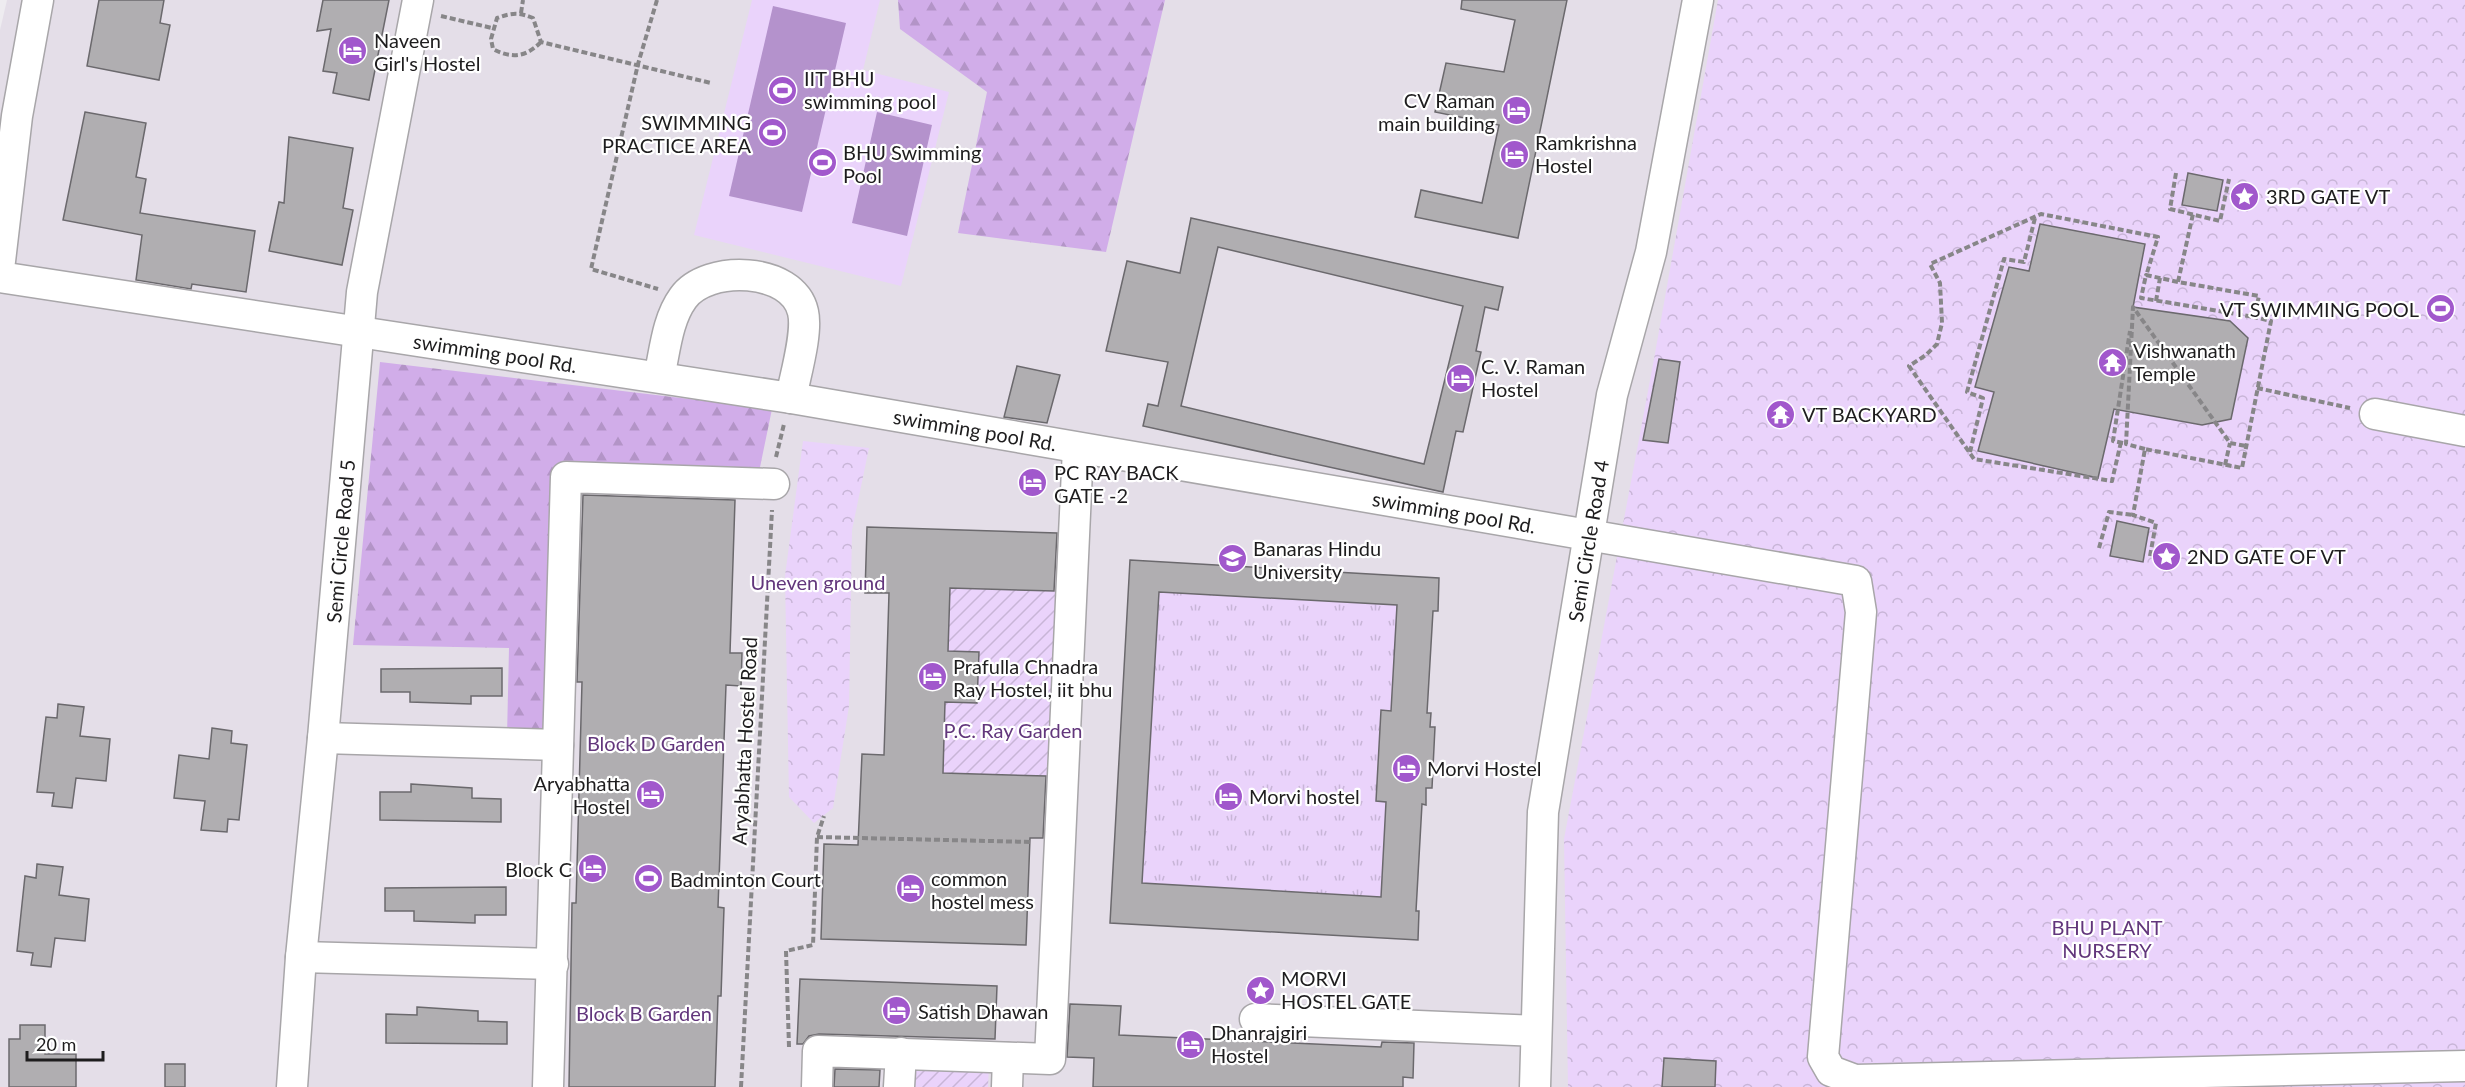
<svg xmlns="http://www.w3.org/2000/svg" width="2465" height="1087" viewBox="0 0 2465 1087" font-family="Lato,sans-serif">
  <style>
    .built { fill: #e4dee8 }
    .grass { fill: url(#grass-tufts) }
    .forest { fill: url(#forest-firs) }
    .park { fill: url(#park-crowns) }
    .garden { fill: url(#garden-furrows) }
    .pitch { fill: #ead3fb }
    .water { fill: #b492cc }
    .building { fill: #b0aeb1; stroke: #6b696d; stroke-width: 1.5; fill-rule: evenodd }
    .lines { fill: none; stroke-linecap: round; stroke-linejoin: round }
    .minor-casing { stroke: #a8a6a9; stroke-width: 33 }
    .path { stroke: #878688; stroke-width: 4; stroke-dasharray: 6 3; stroke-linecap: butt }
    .minor { stroke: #fff; stroke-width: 30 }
    .labels { text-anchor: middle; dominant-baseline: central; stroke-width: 4.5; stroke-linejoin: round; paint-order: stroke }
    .poi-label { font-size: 20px; fill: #1e1d1e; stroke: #fff; text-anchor: start }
    .street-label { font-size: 20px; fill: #1e1d1e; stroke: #fff }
    .park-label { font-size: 20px; fill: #62367c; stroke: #fff }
  </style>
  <defs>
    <pattern id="grass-tufts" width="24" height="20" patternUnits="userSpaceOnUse" patternTransform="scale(1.5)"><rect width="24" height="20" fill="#ead3fb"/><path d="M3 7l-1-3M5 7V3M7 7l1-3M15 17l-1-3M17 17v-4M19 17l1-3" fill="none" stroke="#c8b5d7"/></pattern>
    <pattern id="forest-firs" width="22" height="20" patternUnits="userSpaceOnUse" patternTransform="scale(1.5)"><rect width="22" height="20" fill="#d1ade9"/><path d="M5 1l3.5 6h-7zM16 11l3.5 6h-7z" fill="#b394c7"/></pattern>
    <pattern id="park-crowns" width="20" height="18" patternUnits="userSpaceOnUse" patternTransform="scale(1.5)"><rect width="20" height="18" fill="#ead3fb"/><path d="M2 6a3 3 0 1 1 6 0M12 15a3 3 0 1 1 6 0" fill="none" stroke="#c8b5d7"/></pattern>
    <pattern id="garden-furrows" width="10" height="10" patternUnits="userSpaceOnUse" patternTransform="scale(1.5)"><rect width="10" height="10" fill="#ead3fb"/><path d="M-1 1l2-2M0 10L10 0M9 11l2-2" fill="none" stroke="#c8b5d7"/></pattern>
  </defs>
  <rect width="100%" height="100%" fill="#eeecf0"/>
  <path class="built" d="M7,0H2465V1087H0V30Z"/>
  <path class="grass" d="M1159,592L1397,605L1391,711L1376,801L1386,802L1381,897L1142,883Z"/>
  <g class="forest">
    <path d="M898,0H1165L1106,252L958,233L987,92L900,29Z"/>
    <path d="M380,362L772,409L758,477L555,468L547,736H507L509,648L353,645Z"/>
  </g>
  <g class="park">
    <path d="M1718,0H2465V1087H1568L1564,839L1654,359Z"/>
    <path d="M803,441L869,448L852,530L849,706L833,808L814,823L789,797L785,576Z"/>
  </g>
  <g class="garden">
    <path d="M950,588L1065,591L1056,776L943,773L945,702L978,652L948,651Z"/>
    <path d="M891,1040L990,1043L988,1087H890Z"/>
  </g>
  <path class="pitch" d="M752,0H880L863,70L949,92L901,286L694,235Z"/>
  <g class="water">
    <path d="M773,6L846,23L802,212L729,196Z"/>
    <path d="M877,112L932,125L907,236L852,223Z"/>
  </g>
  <g class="building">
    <path d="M99,0H164L160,23L170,25L159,80L87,66Z"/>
    <path d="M323,0H389L369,100L333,93L337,73L323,71L331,29L317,31Z"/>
    <path d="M1462,0H1567L1518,238L1415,217L1421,190L1482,203L1499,125L1435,112L1446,63L1504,72L1515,20L1461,9Z"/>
    <path d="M85,112L146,123L136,177L146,179L140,213L255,231L246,292L192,284L191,289L136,280L142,235L63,220Z"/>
    <path d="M289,137L353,148L343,208L353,210L342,265L269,251L279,202L284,203Z"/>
    <path d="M2188,173L2223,180L2217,211L2182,205Z"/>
    <path d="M1191,218L1503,287L1498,310L1485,307L1476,351L1481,352L1463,432L1456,431L1443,492L1143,426L1148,404L1158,406L1168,362L1106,351L1127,261L1180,273ZM1218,247L1463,306L1424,464L1181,406Z"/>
    <path d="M2040,224L2145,244L2133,307L2230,321L2248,338L2231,419L2202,425L2114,409L2098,478L1978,451L1994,392L1975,387L2009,267L2029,271Z"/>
    <path d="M1659,359L1680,362L1668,443L1643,440Z"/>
    <path d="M1017,366L1060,375L1047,423L1004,417Z"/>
    <path d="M583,495L735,500L730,653H742L741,686L726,685L718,907L724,908L721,996H718L715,1087H569L572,903H576L582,682H577Z"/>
    <path d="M2117,521L2149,528L2143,562L2110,556Z"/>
    <path d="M867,527L1057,533L1054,591L950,588L948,651L979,652L977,703L945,702L943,773L1046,776L1043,838H1030L1026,945L821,939L824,844L858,845L862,754L884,755L889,593H865Z"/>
    <path d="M1130,560L1439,578L1438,611H1433L1427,713H1431L1430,727H1435L1432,788H1426V805L1422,804L1416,911H1419L1418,940L1110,923ZM1159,592L1397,605L1391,711L1381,710L1376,801L1386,802L1381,897L1142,883Z"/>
    <path d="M502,668V696H471V704L410,702V692H381V669Z"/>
    <path d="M58,704L84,707L80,736L110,739L106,781L76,778L72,808L52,806L54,793L37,792L46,717L57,718Z"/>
    <path d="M212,728L232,731L231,743L247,745L239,820L228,819L227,832L201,830L205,801L174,798L179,755L209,759Z"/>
    <path d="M411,784L472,788V798L501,799V822L380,820V792H411Z"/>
    <path d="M37,864L63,867L59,895L89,899L85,941L55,938L51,967L31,965L33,953L17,951L25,876L36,878Z"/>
    <path d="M506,887V915H475V923L414,921V911H385V888Z"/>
    <path d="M800,979L997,986L995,1039L819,1034L809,1036L803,1044H797Z"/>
    <path d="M1070,1004L1121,1006L1119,1035L1381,1047L1382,1042L1414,1043L1413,1078L1403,1077V1087H1093L1094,1058L1067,1057Z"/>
    <path d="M417,1007L478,1011V1021L507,1022V1044L386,1043V1014L417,1015Z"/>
    <path d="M20,1025H45V1054H76V1087H9V1039H20Z"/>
    <path d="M1664,1058L1716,1061L1715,1087H1662Z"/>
    <rect x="165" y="1064" width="20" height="23"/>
    <path d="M835,1069L880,1070L879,1087H834Z"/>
  </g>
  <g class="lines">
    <defs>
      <g id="minor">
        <path d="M0,261L17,116L38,0"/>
        <path id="s1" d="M0,277L791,398L1856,581L1861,612L1823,1057L1831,1071L1855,1080L2465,1066"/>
        <path d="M659,377C665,351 667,320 683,298C707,264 793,267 803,312C808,333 795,376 791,398"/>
        <path d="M2375,414L2465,431"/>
        <path d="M323,738L558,745"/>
        <path d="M301,957L553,964"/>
        <path d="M1255,1019L1536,1031"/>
        <path id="s2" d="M292,1087L301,957L323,738L362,292L418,0"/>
        <path d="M548,1087L566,477L774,484"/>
        <path d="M817,1087L818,1051L1050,1059L1078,448"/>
        <path d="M899,1087L901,1053"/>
        <path d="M1007,1087L1008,1058"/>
        <path id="s3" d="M1535,1087L1543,812L1612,395L1651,252L1698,0"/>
      </g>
    </defs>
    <use href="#minor" class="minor-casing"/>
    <g class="path">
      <path d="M657,0L638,64L591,269L658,289"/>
      <path d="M521,13L523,0"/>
      <path d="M441,16L492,28"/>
      <path d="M541,42C526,57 512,59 493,49L491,39L497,18C511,13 519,12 533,18L541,42L711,83"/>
      <path d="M2176,173L2170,209L2220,221L2229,179"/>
      <path d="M2178,282L2146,275L2141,298L2254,317"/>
      <path d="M2156,301L2160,278"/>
      <path d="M2257,388L2350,408"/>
      <path d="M2121,442L2112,481L1974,459L1909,366L1926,355L1937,344L1942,323L1940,283L1930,264L2041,214L2158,237L2146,276"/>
      <path d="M2123,443L2113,441L2130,331"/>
      <path d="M2145,449L2126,444L2133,307L2230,443L2246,446"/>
      <path d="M1970,452L1983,398L1967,392L2004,259L2024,262L2035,218"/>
      <path d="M776,457L784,424"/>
      <path d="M2225,465L2230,443"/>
      <path d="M2099,548L2109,512L2133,515"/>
      <path d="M2150,556L2156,523L2133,515L2145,449L2242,468L2271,321L2254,317L2259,296L2178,282L2193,214"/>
      <path d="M817,837L1032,842"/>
      <path d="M789,1047L786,951L813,945L817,837L824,816"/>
      <path d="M741,1087L772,510"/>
    </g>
    <use href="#minor" class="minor"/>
  </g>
  <defs>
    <symbol id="hotel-disc" viewBox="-11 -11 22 22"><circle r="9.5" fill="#a158cc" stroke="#fff"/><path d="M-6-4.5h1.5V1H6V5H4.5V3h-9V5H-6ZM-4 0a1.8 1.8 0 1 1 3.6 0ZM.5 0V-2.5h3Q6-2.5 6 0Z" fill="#fff"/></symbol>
    <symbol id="stadium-disc" viewBox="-11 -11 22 22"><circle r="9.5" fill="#a158cc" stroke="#fff"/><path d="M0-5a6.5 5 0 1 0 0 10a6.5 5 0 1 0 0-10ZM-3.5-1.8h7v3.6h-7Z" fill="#fff"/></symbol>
    <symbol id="sight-disc" viewBox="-11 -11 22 22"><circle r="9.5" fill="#a158cc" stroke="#fff"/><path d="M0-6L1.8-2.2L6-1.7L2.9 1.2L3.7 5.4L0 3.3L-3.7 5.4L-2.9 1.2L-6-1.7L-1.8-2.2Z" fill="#fff"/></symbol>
    <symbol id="temple-disc" viewBox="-11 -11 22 22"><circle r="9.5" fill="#a158cc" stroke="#fff"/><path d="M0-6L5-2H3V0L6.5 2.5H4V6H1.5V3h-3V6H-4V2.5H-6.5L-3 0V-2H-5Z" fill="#fff"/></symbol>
    <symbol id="university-disc" viewBox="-11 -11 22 22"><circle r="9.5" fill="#a158cc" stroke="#fff"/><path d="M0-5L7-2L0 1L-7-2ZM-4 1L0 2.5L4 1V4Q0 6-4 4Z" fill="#fff"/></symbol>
  </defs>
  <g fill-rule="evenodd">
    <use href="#hotel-disc" x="336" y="34" width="33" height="33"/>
    <use href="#stadium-disc" x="766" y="74" width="33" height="33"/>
    <use href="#hotel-disc" x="1500" y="94" width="33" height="33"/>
    <use href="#stadium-disc" x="756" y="116" width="33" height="33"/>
    <use href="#hotel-disc" x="1498" y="138" width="33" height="33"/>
    <use href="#stadium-disc" x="806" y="146" width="33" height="33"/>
    <use href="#sight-disc" x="2228" y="180" width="33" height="33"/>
    <use href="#stadium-disc" x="2424" y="292" width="33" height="33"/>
    <use href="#temple-disc" x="2096" y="346" width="33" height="33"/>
    <use href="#hotel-disc" x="1444" y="362" width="33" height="33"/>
    <use href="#temple-disc" x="1764" y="398" width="33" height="33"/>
    <use href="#hotel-disc" x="1016" y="466" width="33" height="33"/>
    <use href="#sight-disc" x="2150" y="540" width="33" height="33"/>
    <use href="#university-disc" x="1216" y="542" width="33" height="33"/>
    <use href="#hotel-disc" x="916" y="660" width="33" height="33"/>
    <use href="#hotel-disc" x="1390" y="752" width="33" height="33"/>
    <use href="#hotel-disc" x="634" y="778" width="33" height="33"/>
    <use href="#hotel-disc" x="1212" y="780" width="33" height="33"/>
    <use href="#hotel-disc" x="576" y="852" width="33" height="33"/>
    <use href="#stadium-disc" x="632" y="862" width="33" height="33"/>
    <use href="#hotel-disc" x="894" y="872" width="33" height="33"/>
    <use href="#sight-disc" x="1244" y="974" width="33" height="33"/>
    <use href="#hotel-disc" x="880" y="994" width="33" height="33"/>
    <use href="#hotel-disc" x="1174" y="1028" width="33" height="33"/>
  </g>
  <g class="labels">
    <g class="poi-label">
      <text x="374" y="40">Naveen<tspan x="374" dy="23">Girl's Hostel</tspan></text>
      <text x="804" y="78">IIT BHU<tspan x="804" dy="23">swimming pool</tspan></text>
      <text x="1495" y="100" text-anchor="end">CV Raman<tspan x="1495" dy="23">main building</tspan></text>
      <text x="751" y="122" text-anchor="end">SWIMMING<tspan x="751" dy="23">PRACTICE AREA</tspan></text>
      <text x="1535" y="142">Ramkrishna<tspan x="1535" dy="23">Hostel</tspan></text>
      <text x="843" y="152">BHU Swimming<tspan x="843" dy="23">Pool</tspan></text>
      <text x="2266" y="196">3RD GATE VT</text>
      <text x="2419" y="309" text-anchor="end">VT SWIMMING POOL</text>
      <text x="2133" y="350">Vishwanath<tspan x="2133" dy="23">Temple</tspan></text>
      <text x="1481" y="366">C. V. Raman<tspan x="1481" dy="23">Hostel</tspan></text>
      <text x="1802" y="414">VT BACKYARD</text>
      <text x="1054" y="472">PC RAY BACK<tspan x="1054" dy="23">GATE -2</tspan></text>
      <text x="1253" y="548">Banaras Hindu<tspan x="1253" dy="23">University</tspan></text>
      <text x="2187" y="556">2ND GATE OF VT</text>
      <text x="953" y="666">Prafulla Chnadra<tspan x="953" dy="23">Ray Hostel, iit bhu</tspan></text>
      <text x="1427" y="768">Morvi Hostel</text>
      <text x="630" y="783" text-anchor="end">Aryabhatta<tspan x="630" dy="23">Hostel</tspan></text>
      <text x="1249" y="796">Morvi hostel</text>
      <text x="572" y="869" text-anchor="end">Block C</text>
      <text x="931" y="878">common<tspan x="931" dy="23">hostel mess</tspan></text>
      <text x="670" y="879">Badminton Court</text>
      <text x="1281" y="978">MORVI<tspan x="1281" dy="23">HOSTEL GATE</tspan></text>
      <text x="918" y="1011">Satish Dhawan</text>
      <text x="1211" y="1032">Dhanrajgiri<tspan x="1211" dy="23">Hostel</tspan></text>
    </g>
    <g class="street-label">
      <text stroke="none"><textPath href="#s1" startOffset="501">swimming pool Rd.</textPath></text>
      <text stroke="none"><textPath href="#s1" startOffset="987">swimming pool Rd.</textPath></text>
      <text stroke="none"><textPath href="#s1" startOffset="1473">swimming pool Rd.</textPath></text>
      <text stroke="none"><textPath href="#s3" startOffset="550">Semi Circle Road 4</textPath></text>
      <text stroke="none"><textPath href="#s2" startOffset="548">Semi Circle Road 5</textPath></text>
      <text transform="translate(744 741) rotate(-87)">Aryabhatta Hostel Road</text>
    </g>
    <g class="park-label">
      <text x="818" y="582">Uneven ground</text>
      <text x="1013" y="730">P.C. Ray Garden</text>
      <text x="656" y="743">Block D Garden</text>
      <text x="2107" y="927">BHU PLANT<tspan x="2107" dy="23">NURSERY</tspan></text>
      <text x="644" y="1013">Block B Garden</text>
    </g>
  </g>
  <path d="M27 1051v9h76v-9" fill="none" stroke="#1e1d1e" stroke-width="3"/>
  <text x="36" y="1051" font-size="18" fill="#1e1d1e" stroke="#ffffff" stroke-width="4.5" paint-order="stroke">20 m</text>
</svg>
